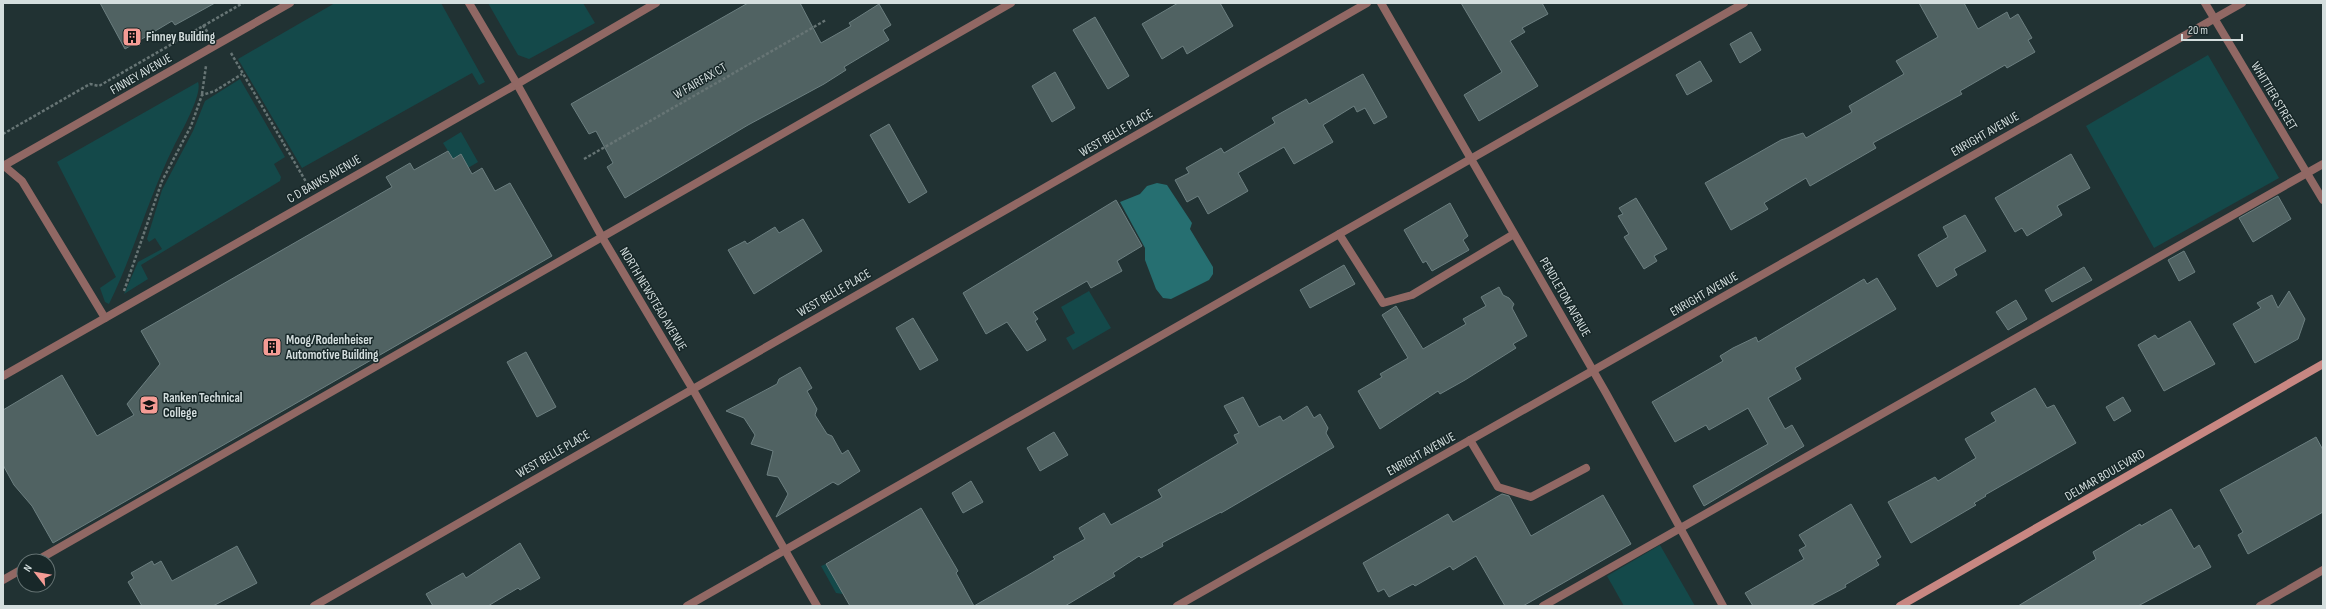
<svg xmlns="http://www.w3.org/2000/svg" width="2326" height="609" viewBox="0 0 2326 609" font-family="'Sofia Sans Condensed',sans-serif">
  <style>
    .green { fill: #14494a }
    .forest { fill: #266f71 }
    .building { fill: #506262; stroke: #6c7f80 }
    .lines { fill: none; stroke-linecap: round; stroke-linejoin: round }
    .path { stroke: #677575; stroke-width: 2.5; stroke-dasharray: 3 2; stroke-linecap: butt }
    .lane { stroke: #916864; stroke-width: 8 }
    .street { stroke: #916864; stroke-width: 8 }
    .secondary { stroke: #c88782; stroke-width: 8 }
    .labels { text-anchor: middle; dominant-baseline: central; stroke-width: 3; stroke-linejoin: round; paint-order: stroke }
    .poi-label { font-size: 13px; font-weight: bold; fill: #d4dede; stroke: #182829; text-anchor: start }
    .street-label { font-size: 13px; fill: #d4dede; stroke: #182829 }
  </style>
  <rect width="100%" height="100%" fill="#213233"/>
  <g class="green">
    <path d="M335,3H441L485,82L479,85L472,73L302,168L238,59Z"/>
    <path d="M488,3H583L595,23L529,59L518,55Z"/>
    <path d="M2208,55L2279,178L2154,248L2086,126Z"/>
    <path d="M240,79L285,157L274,164L281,177L280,181L141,265L148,279L124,294L138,262L162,249L155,238L149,242L147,239L162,190L193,131L205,101Z"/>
    <path d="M198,82C203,94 180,134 174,146C148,198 134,253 109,304L105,302L100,288L116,277L57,162Z"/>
    <path d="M461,132L478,162L468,168L461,154L453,159L443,143Z"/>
    <path d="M1089,291L1111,328L1073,350L1066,338L1075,333L1061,307Z"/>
    <path d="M1660,545L1695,606H1624L1607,576Z"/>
    <path d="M826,564L843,594L836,593L821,566Z"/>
  </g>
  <path class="forest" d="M1157,183L1167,185L1192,223L1190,229L1213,267V274L1209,280L1171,299L1163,298L1156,289L1145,260V248L1120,202L1140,194L1147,186Z"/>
  <g class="building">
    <path d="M100,3H215L175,25L172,21L125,49Z"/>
    <path d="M748,3H800L821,43L851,26L849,23L879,4L891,25L883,30L889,40L844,67L846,70L824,84L748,125L625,198L607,167L613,163L596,131L589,134L571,104Z"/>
    <path d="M1178,3H1220L1233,26L1187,54L1183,46L1162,59L1142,24Z"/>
    <path d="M1461,3H1542L1548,14L1522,28L1525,32L1510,41L1538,86L1479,121L1464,95L1502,72Z"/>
    <path d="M1919,3H1964L1978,29L2007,12L2010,19L2018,14L2032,38L2028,40L2035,52L2007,68L2005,65L1960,91L1962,94L1873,143L1876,148L1810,186L1806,178L1764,203L1768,209L1731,230L1705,183L1781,140L1803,133L1806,138L1852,112L1849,106L1904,74L1896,61L1938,37Z"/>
    <path d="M1095,17L1129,76L1108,89L1073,30Z"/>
    <path d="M1751,32L1761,50L1740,63L1730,44Z"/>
    <path d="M1700,61L1712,81L1687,95L1676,75Z"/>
    <path d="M1055,72L1075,108L1052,122L1032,86Z"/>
    <path d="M1363,74L1387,117L1374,124L1365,108L1357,112L1354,106L1323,125L1333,142L1294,164L1284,147L1238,173L1248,191L1208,214L1198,196L1187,202L1175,180L1189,173L1186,168L1221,148L1224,153L1275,123L1272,118L1306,99L1309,104Z"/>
    <path d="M889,124L927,192L909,203L870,135Z"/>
    <path d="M448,151L453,159L461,154L472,174L482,168L495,191L510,183L552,256L53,543L32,506L14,485L3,465V410L62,375L97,436L134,415L127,404L160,364L141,331L392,187L386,177L410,163L414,170Z"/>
    <path d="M2071,154L2090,188L2057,206L2062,215L2027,236L2022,228L2015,232L1995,198Z"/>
    <path d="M2278,196L2291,219L2253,242L2239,218Z"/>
    <path d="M1636,198L1667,249L1654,256L1657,261L1644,269L1624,237L1629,234L1618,216L1623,214L1619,208Z"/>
    <path d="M1116,200L1142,246L1117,261L1122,271L1091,288L1087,281L1033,312L1038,319L1035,321L1046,340L1027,351L1007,322L986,334L963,293Z"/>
    <path d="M1450,203L1468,236L1463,240L1469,250L1432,271L1426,261L1423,263L1404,230Z"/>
    <path d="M1965,215L1986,251L1954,269L1957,275L1937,287L1918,255L1948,237L1943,227Z"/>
    <path d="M803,219L822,251L754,294L728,250L745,241L747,244L775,227L779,233Z"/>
    <path d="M2184,251L2195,272L2179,281L2168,260Z"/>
    <path d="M1344,265L1355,284L1310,308L1300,290Z"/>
    <path d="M2084,267L2092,280L2052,302L2045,290Z"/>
    <path d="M1877,278L1896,309L1795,368L1801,379L1768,398L1785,429L1792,425L1804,446L1704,506L1693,486L1768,444L1748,408L1709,430L1706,425L1675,442L1652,402L1723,361L1720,356L1733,348L1756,337L1758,342L1864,279L1867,284Z"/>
    <path d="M1499,287L1503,295L1509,298L1514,304L1512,308L1527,336L1513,344L1516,348L1465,380L1440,394L1438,391L1380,429L1358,391L1382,377L1380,374L1408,358L1382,315L1396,306L1423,349L1466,324L1463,319L1486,306L1481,297Z"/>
    <path d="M2289,291L2305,319L2298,339L2255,363L2233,324L2261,308L2257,303L2272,295L2278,308Z"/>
    <path d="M2016,300L2027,319L2008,330L1996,312Z"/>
    <path d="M913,318L938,360L920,370L896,328Z"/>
    <path d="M2190,321L2215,364L2164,391L2138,345L2155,335L2158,339Z"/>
    <path d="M526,352L556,407L537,417L507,362Z"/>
    <path d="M800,367L812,388L807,391L817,409L815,415L827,434L832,436L842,454L848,450L860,471L838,485L833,482L776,517L788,494L778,477L767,475L773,451L751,444L755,435L744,418L726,411L777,384L779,379Z"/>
    <path d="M2035,388L2047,408L2054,405L2076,443L1985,495L1986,496L1974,503L1976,505L1911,543L1888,502L1935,477L1938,481L1976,458L1965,439L1996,421L1991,413Z"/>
    <path d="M1243,397L1259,427L1280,416L1283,421L1307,406L1314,418L1320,414L1328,428L1326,433L1334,447L1221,513V512L1162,543L1163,546L1141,558L1139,556L1113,573L1115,576L1065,606H850L826,564L921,508L958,571L956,573L974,606L1028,575L1055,559L1053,557L1085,539L1079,528L1104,513L1111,525L1162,497L1158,490L1238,443L1234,435L1239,433L1224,406Z"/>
    <path d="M2123,397L2131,411L2114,421L2106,407Z"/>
    <path d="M1054,432L1068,455L1040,471L1027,448Z"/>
    <path d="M2316,437L2323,450V512L2248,554L2238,535L2243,532L2220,490Z"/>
    <path d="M971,481L983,502L963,513L952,493Z"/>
    <path d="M1502,494L1509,496L1531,536L1603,495L1631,544L1523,606H1505L1476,556L1453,570L1450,566L1415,586L1413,584L1389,597L1384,589L1378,592L1363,563L1448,514L1453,522Z"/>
    <path d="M1851,504L1881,557L1876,560L1879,565L1845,585L1846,587L1810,606H1753L1745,593L1804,559L1799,550L1806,546L1799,535Z"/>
    <path d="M2171,509L2194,549L2199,545L2211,567L2138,606H2018L2096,559L2093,552L2140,524L2141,526Z"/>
    <path d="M520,543L540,578L520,590L518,588L488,606H433L426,594L463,573L466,578Z"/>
    <path d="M237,546L257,583L213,606H142L128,582L134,578L131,573L152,561L154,565L161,561L172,581Z"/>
  </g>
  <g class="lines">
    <g class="path">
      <path d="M203,25L208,33"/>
      <path d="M231,53L309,187"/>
      <path d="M202,94L206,66"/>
      <path d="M3,134L90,84L99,86L243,3"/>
      <path d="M584,159L826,20"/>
      <path d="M124,291L162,181L191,126L202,95L215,91L242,74"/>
    </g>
    <g class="lane">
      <path d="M3,165L22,181L105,318"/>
      <path d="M3,166L290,3"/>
      <path d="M1339,234L1383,303L1412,295L1514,234"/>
      <path d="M3,376L517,84"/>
      <path d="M1470,440L1498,487L1531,497L1586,468"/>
      <path d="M36,561L1011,3"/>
      <path d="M3,580L24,568"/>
      <path d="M687,606L1744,3"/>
      <path d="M1543,606L2323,164"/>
      <path d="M2260,606L2323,570"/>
    </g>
    <g class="street">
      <path d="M469,3L517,84L602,237L692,388L817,606"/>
      <path d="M1381,3L1606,393L1723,606"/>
      <path d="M2205,3L2323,200"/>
      <path d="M517,84L656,3"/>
      <path d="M314,606L1367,3"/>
      <path d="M1177,606L2242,3"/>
    </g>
    <path class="secondary" d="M1900,606L2323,364"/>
  </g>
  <defs>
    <symbol id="building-square" viewBox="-11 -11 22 22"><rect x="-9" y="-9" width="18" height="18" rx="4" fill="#f59c95" stroke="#182829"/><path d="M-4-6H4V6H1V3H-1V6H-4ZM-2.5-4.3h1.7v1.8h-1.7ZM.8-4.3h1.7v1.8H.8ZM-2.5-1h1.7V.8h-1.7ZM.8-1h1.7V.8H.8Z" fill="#111"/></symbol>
    <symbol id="university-square" viewBox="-11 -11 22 22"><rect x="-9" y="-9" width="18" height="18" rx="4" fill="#f59c95" stroke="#182829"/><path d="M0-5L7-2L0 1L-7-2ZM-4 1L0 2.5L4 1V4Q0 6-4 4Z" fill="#111"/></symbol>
  </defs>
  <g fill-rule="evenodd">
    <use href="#building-square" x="121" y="26" width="22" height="22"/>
    <use href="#building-square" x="261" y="336" width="22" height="22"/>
    <use href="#university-square" x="138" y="394" width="22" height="22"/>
  </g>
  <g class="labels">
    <g class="poi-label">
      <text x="146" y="37">Finney Building</text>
      <text x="286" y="340">Moog/Rodenheiser<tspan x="286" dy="15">Automotive Building</tspan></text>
      <text x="163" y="398">Ranken Technical<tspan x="163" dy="15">College</tspan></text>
    </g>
    <g class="street-label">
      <text transform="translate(141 74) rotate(-30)">FINNEY AVENUE</text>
      <text transform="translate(700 81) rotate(-30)">W FAIRFAX CT</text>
      <text transform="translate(2274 96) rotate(59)">WHITTIER STREET</text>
      <text transform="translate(1116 133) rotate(-30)">WEST BELLE PLACE</text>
      <text transform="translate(1985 134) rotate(-30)">ENRIGHT AVENUE</text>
      <text transform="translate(324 179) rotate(-30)">C D BANKS AVENUE</text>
      <text transform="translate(834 293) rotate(-30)">WEST BELLE PLACE</text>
      <text transform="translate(1704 294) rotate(-30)">ENRIGHT AVENUE</text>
      <text transform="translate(1565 297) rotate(60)">PENDLETON AVENUE</text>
      <text transform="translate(653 299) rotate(59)">NORTH NEWSTEAD AVENUE</text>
      <text transform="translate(553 454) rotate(-30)">WEST BELLE PLACE</text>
      <text transform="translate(1421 454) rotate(-29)">ENRIGHT AVENUE</text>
      <text transform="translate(2105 475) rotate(-30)">DELMAR BOULEVARD</text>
    </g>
  </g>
  <rect width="2326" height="609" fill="none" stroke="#d4dede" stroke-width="8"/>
  <g transform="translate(36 573) rotate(301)"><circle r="19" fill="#182829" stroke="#637171"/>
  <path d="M0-3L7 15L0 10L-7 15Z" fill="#f59c95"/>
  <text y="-6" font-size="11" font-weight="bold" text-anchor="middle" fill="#d4dede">N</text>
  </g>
  <path d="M2182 34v6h60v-6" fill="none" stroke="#d4dede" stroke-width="2"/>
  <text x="2188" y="34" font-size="12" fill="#d4dede" stroke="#182829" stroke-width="3" paint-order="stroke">20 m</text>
</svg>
